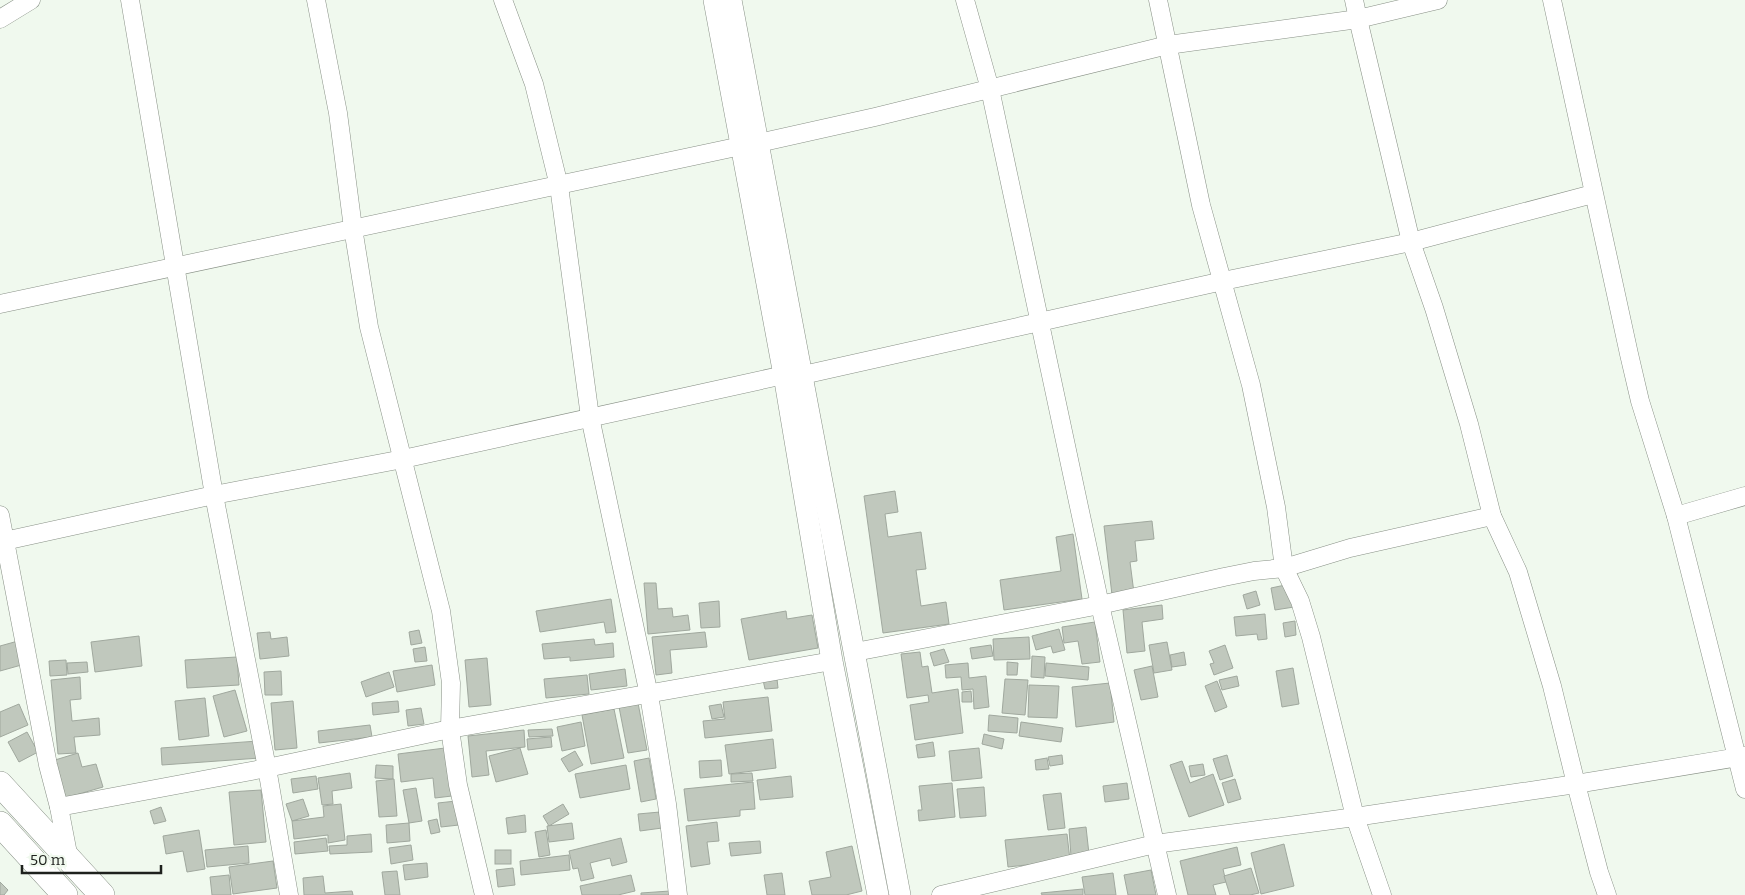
<svg xmlns="http://www.w3.org/2000/svg" width="1745" height="895" viewBox="0 0 1745 895" font-family="Bitter,serif">
  <style>
    .building { fill: #c0c8bd; stroke: #a0a89e }
    .lines { fill: none; stroke-linecap: round; stroke-linejoin: round }
    .minor-casing { stroke: #889086; stroke-width: 19 }
    .tertiary-casing { stroke: #889086; stroke-width: 22 }
    .secondary-casing { stroke: #889086; stroke-width: 26 }
    .minor { stroke: #fff; stroke-width: 18 }
    .tertiary { stroke: #fff; stroke-width: 21 }
    .secondary { stroke: #fff; stroke-width: 25 }
  </style>
  <rect width="100%" height="100%" fill="#f0f9ee"/>
  <g class="building">
    <path d="M895,491L898,512L885,514L888,537L921,532L926,569L916,570L921,606L946,602L949,624L883,633L864,496Z"/>
    <path d="M1152,521L1154,539L1135,541L1137,561L1130,562L1134,593L1112,595L1104,526Z"/>
    <path d="M1073,534L1082,599L1004,610L1000,580L1061,571L1056,537Z"/>
    <path d="M644,583H656L658,609L672,608L673,617L688,615L690,630L648,634Z"/>
    <path d="M1290,584L1294,607L1275,610L1271,588Z"/>
    <path d="M1256,591L1260,605L1247,609L1243,595Z"/>
    <path d="M611,599L616,632L606,633L604,622L540,632L536,611Z"/>
    <path d="M719,601L720,627L701,628L699,603Z"/>
    <path d="M1162,605L1163,619L1142,622L1145,651L1127,653L1123,610Z"/>
    <path d="M786,611L787,619L812,615L818,648L749,660L741,619Z"/>
    <path d="M1265,614L1267,639L1258,640L1257,634L1236,636L1234,617Z"/>
    <path d="M1295,621L1296,635L1285,637L1283,623Z"/>
    <path d="M1095,622L1100,662L1082,664L1078,641L1064,643L1062,627Z"/>
    <path d="M1059,629L1065,650L1053,653L1051,646L1036,650L1032,636Z"/>
    <path d="M419,630L422,643L411,645L409,632Z"/>
    <path d="M270,632L271,639L287,637L289,656L260,659L257,633Z"/>
    <path d="M705,632L707,647L670,650L672,673L656,675L652,637Z"/>
    <path d="M139,636L142,666L95,672L91,642Z"/>
    <path d="M1029,637L1030,659L994,660L993,639Z"/>
    <path d="M594,639L595,645L613,643L614,657L570,661V657L544,659L542,644Z"/>
    <path d="M18,641L25,664L0,671V646Z"/>
    <path d="M1167,642L1172,670L1154,673L1149,645Z"/>
    <path d="M991,645L993,656L972,659L970,648Z"/>
    <path d="M1225,645L1233,668L1214,675L1210,664L1214,663L1209,651Z"/>
    <path d="M425,647L427,661L415,662L413,649Z"/>
    <path d="M944,649L949,662L934,666L930,653Z"/>
    <path d="M920,652L922,667L928,666L932,693L958,689L963,733L915,740L910,705L929,702L928,695L907,698L901,654Z"/>
    <path d="M1184,652L1186,665L1172,667L1170,655Z"/>
    <path d="M1032,656L1045,657L1044,678L1031,677Z"/>
    <path d="M237,657L239,685L187,688L185,660Z"/>
    <path d="M487,658L491,705L469,707L465,660Z"/>
    <path d="M66,660L67,675L50,676L49,661Z"/>
    <path d="M87,662L88,672L68,674L67,663Z"/>
    <path d="M1007,662L1018,663L1017,675H1007Z"/>
    <path d="M968,663L969,678L986,676L989,707L974,709L973,689L962,690L961,677L946,678L945,665Z"/>
    <path d="M1046,663L1089,667L1088,680L1045,676Z"/>
    <path d="M432,665L435,685L397,692L393,671Z"/>
    <path d="M1152,666L1158,697L1141,700L1134,670Z"/>
    <path d="M1293,668L1299,704L1282,707L1276,671Z"/>
    <path d="M625,669L627,686L591,690L589,674Z"/>
    <path d="M281,671L282,695H265L264,672Z"/>
    <path d="M389,672L394,687L366,697L361,682Z"/>
    <path d="M587,675L589,694L546,698L544,679Z"/>
    <path d="M1237,676L1239,686L1222,690L1219,680Z"/>
    <path d="M80,677L81,699L70,700L72,721L99,718L100,735L74,737L76,753L58,754L51,680Z"/>
    <path d="M777,679L778,688L765,689L763,680Z"/>
    <path d="M1005,679L1028,680L1025,715L1002,713Z"/>
    <path d="M1217,681L1227,707L1215,712L1205,686Z"/>
    <path d="M1110,683L1114,722L1076,727L1072,687Z"/>
    <path d="M1029,685L1059,686L1057,718L1028,717Z"/>
    <path d="M235,690L247,731L224,737L213,696Z"/>
    <path d="M971,691L972,702H962V692Z"/>
    <path d="M768,697L772,731L705,738L703,721L725,719L723,702Z"/>
    <path d="M205,698L209,736L179,740L175,701Z"/>
    <path d="M293,701L297,748L275,750L271,703Z"/>
    <path d="M398,701L399,712L373,715L372,703Z"/>
    <path d="M638,703L647,750L628,753L619,707Z"/>
    <path d="M19,704L28,725L0,737V712Z"/>
    <path d="M721,704L724,717L712,719L709,706Z"/>
    <path d="M421,708L424,724L408,726L406,710Z"/>
    <path d="M614,709L624,758L591,764L582,715Z"/>
    <path d="M989,715L1018,718L1017,733L988,731Z"/>
    <path d="M581,722L585,746L562,751L557,727Z"/>
    <path d="M1021,722L1063,728L1061,742L1019,736Z"/>
    <path d="M370,725L372,737L319,743L318,731Z"/>
    <path d="M552,729L553,736L529,737L528,730Z"/>
    <path d="M524,730L525,747L486,751L489,775L472,777L468,736Z"/>
    <path d="M27,732L38,752L19,762L8,742Z"/>
    <path d="M984,734L1004,739L1002,749L982,744Z"/>
    <path d="M551,737L552,747L528,750L527,739Z"/>
    <path d="M773,739L776,768L729,774L725,745Z"/>
    <path d="M258,741L260,758L162,765L161,748Z"/>
    <path d="M933,742L935,756L918,758L916,745Z"/>
    <path d="M445,748L452,796L435,798L433,778L401,782L398,754Z"/>
    <path d="M520,748L528,774L496,782L489,756Z"/>
    <path d="M979,748L982,778L952,781L949,751Z"/>
    <path d="M575,751L583,765L569,772L561,759Z"/>
    <path d="M78,753L82,767L96,764L103,787L65,798L55,760Z"/>
    <path d="M1062,755L1063,764L1050,766L1048,757Z"/>
    <path d="M1227,755L1233,776L1220,780L1213,759Z"/>
    <path d="M649,758L656,799L641,802L634,761Z"/>
    <path d="M1047,758L1049,769L1036,770L1035,760Z"/>
    <path d="M721,760L722,776L700,778L699,761Z"/>
    <path d="M1182,761L1190,783L1213,774L1224,805L1189,817L1170,765Z"/>
    <path d="M1203,764L1205,775L1191,777L1189,766Z"/>
    <path d="M376,765L393,766V779L375,778Z"/>
    <path d="M626,765L630,789L580,798L575,774Z"/>
    <path d="M350,773L352,788L332,791L333,804L322,805L318,778Z"/>
    <path d="M752,773L753,781L731,782V774Z"/>
    <path d="M316,776L318,789L293,793L291,779Z"/>
    <path d="M791,776L793,797L760,800L757,780Z"/>
    <path d="M394,779L397,816L379,817L376,781Z"/>
    <path d="M1235,779L1241,799L1228,803L1222,783Z"/>
    <path d="M753,782L755,809L740,810V816L688,821L684,789Z"/>
    <path d="M952,783L955,817L919,821L918,810H922L919,786Z"/>
    <path d="M1127,783L1129,799L1105,802L1103,786Z"/>
    <path d="M984,787L986,816L960,818L957,789Z"/>
    <path d="M416,788L422,821L409,823L403,790Z"/>
    <path d="M261,790L266,842L234,845L229,792Z"/>
    <path d="M1061,793L1065,828L1048,830L1043,795Z"/>
    <path d="M303,799L309,816L292,821L286,804Z"/>
    <path d="M456,801L459,825L441,827L438,803Z"/>
    <path d="M341,804L345,840L328,843V835L294,839L292,821L324,817L323,806Z"/>
    <path d="M563,804L569,814L549,826L543,816Z"/>
    <path d="M161,807L166,821L154,824L150,811Z"/>
    <path d="M660,812L662,828L640,831L638,814Z"/>
    <path d="M525,815L526,832L508,834L506,818Z"/>
    <path d="M437,819L440,832L431,834L428,821Z"/>
    <path d="M717,822L719,841L707,842L710,864L691,867L686,826Z"/>
    <path d="M409,823L410,841L387,843L386,825Z"/>
    <path d="M572,823L574,839L549,842L547,826Z"/>
    <path d="M1086,827L1089,854L1071,856L1069,829Z"/>
    <path d="M199,830L205,869L187,872L183,851L166,854L163,836Z"/>
    <path d="M546,830L550,855L539,857L535,832Z"/>
    <path d="M371,834L372,852L330,854L329,846L347,845V836Z"/>
    <path d="M1067,834L1070,860L1008,867L1005,840Z"/>
    <path d="M326,838L328,851L295,854L294,842Z"/>
    <path d="M621,838L627,862L612,866L610,858L590,863L594,878L581,881L578,868L573,869L569,851Z"/>
    <path d="M760,841L761,853L731,856L729,843Z"/>
    <path d="M1284,844L1294,886L1261,894L1251,853Z"/>
    <path d="M411,845L413,860L391,864L389,848Z"/>
    <path d="M248,846L249,863L207,867L205,850Z"/>
    <path d="M852,846L862,891L846,895H812L809,881L831,877L826,852Z"/>
    <path d="M1237,847L1241,865L1223,869L1226,882L1213,885L1216,895H1188L1180,861Z"/>
    <rect x="495" y="850" width="16" height="14"/>
    <path d="M569,855L570,870L521,875L520,861Z"/>
    <path d="M273,861L277,888L233,894L229,867Z"/>
    <path d="M427,863L428,877L405,880L403,865Z"/>
    <path d="M513,868L515,885L498,887L496,870Z"/>
    <path d="M1251,868L1259,893L1250,895H1230L1224,876Z"/>
    <path d="M1151,870L1156,895H1128L1124,875Z"/>
    <path d="M397,871L400,895H385L382,872Z"/>
    <path d="M782,873L785,895H767L764,875Z"/>
    <path d="M1113,873L1116,895H1085L1082,877Z"/>
    <path d="M229,875L231,895H212L210,877Z"/>
    <path d="M631,875L635,891L618,895H582L580,886Z"/>
    <path d="M323,876L325,893L352,891L353,895H304L303,878Z"/>
    <path d="M0,882L8,890L4,895H0Z"/>
    <path d="M1083,889V895H1042L1041,893Z"/>
    <path d="M670,891V895H641V893Z"/>
  </g>
  <g class="lines">
    <defs>
      <g id="minor">
        <path d="M130,0L214,495L267,768L289,895"/>
        <path d="M316,0L338,113L353,228L369,327L441,611L451,683L450,729L458,785L484,895"/>
        <path d="M503,0L534,84L559,186L590,417L649,695L667,804L678,895"/>
        <path d="M965,0L990,89L1100,605L1167,895"/>
        <path d="M1158,0L1201,205L1251,385L1276,507L1284,568L1300,601L1311,637L1355,817L1382,895"/>
        <path d="M1354,0L1358,19L1411,242L1434,308L1469,424L1492,516L1518,572L1552,686L1576,784L1599,872L1607,895"/>
        <path d="M1552,0L1629,354L1640,401L1676,516L1745,789"/>
        <path d="M0,19L31,0"/>
        <path d="M759,143L875,117L1168,45L1358,19L1438,0"/>
        <path d="M0,304L741,146"/>
        <path d="M803,375L1223,281L1411,242L1593,194"/>
        <path d="M0,515L48,765L59,807L69,859"/>
        <path d="M1676,516L1745,496"/>
        <path d="M0,542L214,495L403,459L784,375"/>
        <path d="M855,652L1100,605L1224,577L1254,571L1284,568L1350,548L1492,516"/>
        <path d="M59,807L267,768L450,729L832,661"/>
        <path d="M941,895L1155,844L1355,817L1576,784L1745,756"/>
      </g>
      <g id="tertiary">
        <path d="M714,0L784,375L832,661L878,895"/>
        <path d="M731,0L900,895"/>
      </g>
      <g id="secondary">
        <path d="M0,784L102,895"/>
        <path d="M0,824L65,895"/>
      </g>
    </defs>
    <use href="#minor" class="minor-casing"/>
    <use href="#tertiary" class="tertiary-casing"/>
    <use href="#secondary" class="secondary-casing"/>
    <use href="#minor" class="minor"/>
    <use href="#tertiary" class="tertiary"/>
    <use href="#secondary" class="secondary"/>
  </g>
  <path d="M22 865v8h139v-8" fill="none" stroke="#1e211d" stroke-width="2.5"/>
  <text x="30" y="865" font-size="15" fill="#1e211d" stroke="#f0f9ee" stroke-width="4" paint-order="stroke">50 m</text>
</svg>
